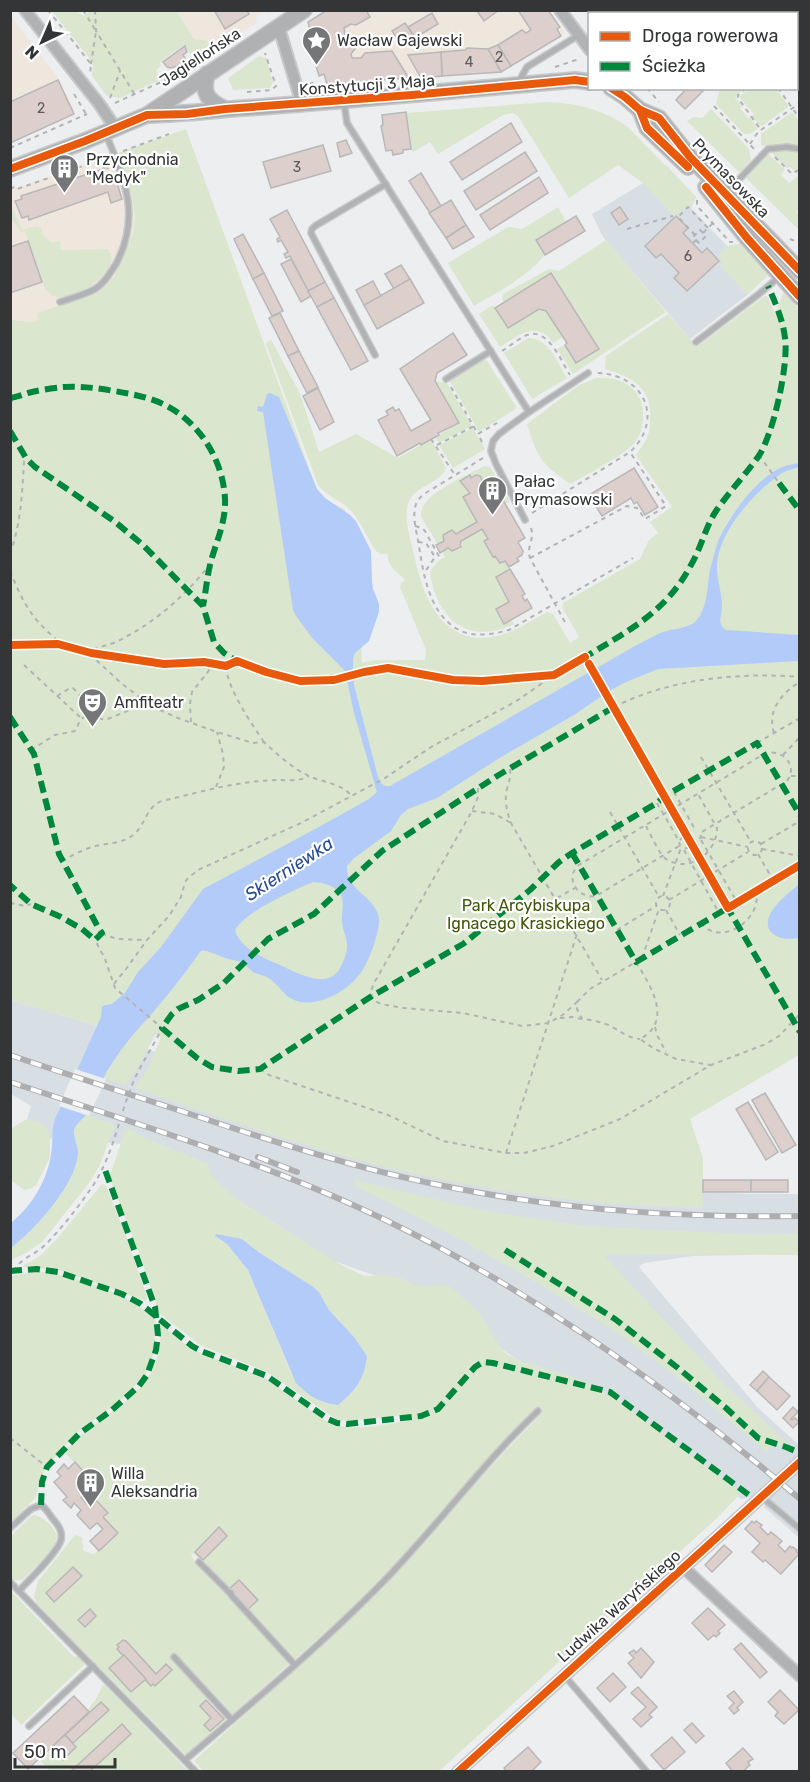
<svg xmlns="http://www.w3.org/2000/svg" width="810" height="1782" viewBox="0 0 810 1782" font-family="Rubik,sans-serif">
  <style>
    .commercial { fill: #efe7de }
    .built { fill: #d8dfe4 }
    .green { fill: #dbe6ce; fill-rule: evenodd }
    .water { fill: #b3cbf8; fill-rule: evenodd }
    .pier { fill: #eceef0 }
    .building { fill: #ddcfcc; stroke: #b8b8b8; stroke-width: 1.5 }
    .lines { fill: none; stroke-linecap: round; stroke-linejoin: round }
    .lane-casing { stroke: #c8c9ca; stroke-width: 8 }
    .street-casing { stroke: #c8c9ca; stroke-width: 14 }
    .secondary-casing { stroke: #c8c9ca; stroke-width: 18 }
    .path { stroke: #b2b3b4; stroke-width: 2; stroke-dasharray: 4.5 4.5; stroke-linecap: butt }
    .lane { stroke: #b0b2b3; stroke-width: 5 }
    .street { stroke: #b0b2b3; stroke-width: 10 }
    .secondary { stroke: #b0b1b2; stroke-width: 15 }
    .rail-casing { stroke: #aeaeb0; stroke-width: 6 }
    .rail { stroke: #fff; stroke-width: 4; stroke-dasharray: 11; stroke-linecap: butt }
    .quiet { stroke: #00873e; stroke-width: 6; stroke-dasharray: 12 6; stroke-linecap: butt }
    .cycleway-casing { stroke: #fff; stroke-width: 11 }
    .cycleway { stroke: #e8590c; stroke-width: 8 }
    .labels { text-anchor: middle; dominant-baseline: central; stroke-width: 4.5; stroke-linejoin: round; paint-order: stroke }
    .number-label { font-size: 14px; fill: #5e5c5c }
    .poi-label { font-size: 16px; fill: #333536; stroke: #fff; text-anchor: start }
    .street-label { font-size: 16px; fill: #333536; stroke: #fff }
    .park-label { font-size: 16px; fill: #405708; stroke: #fff }
    .water-label { font-size: 18px; font-style: italic; fill: #274a94; stroke: #fff }
  </style>
  <rect width="100%" height="100%" fill="#eceef0"/>
  <g class="commercial">
    <path d="M327,10L548,11L565,33L501,72L327,84L324,74L319,76L307,35L311,33L308,22Z"/>
    <path d="M177,11H275L269,14L263,12L255,18L257,23L211,51V45L209,42L194,39Z"/>
    <path d="M10,15L59,79L74,110L11,142Z"/>
    <path d="M118,153L131,194L135,215L133,234L114,277L106,286L95,293L37,313L39,319L32,322L11,320L10,190Z"/>
  </g>
  <g class="built">
    <path d="M666,165L696,197L691,208L727,246L740,244L769,274L747,295L690,339L603,237L592,214L643,183L644,184Z"/>
    <path d="M11,1000L95,1025L134,1045L264,1087L654,1190L752,1194H799V1250L743,1255L693,1256L644,1263L639,1267L759,1409L799,1445V1538L764,1507L766,1503L758,1496L741,1499L610,1399L551,1382L409,1288L334,1261L231,1196L122,1144L42,1138L27,1119L31,1106L11,1094Z"/>
  </g>
  <g class="green">
    <path d="M52,11H75L84,16L90,11H177L194,39C205,41 211,39 211,51L196,61L184,45L160,62L161,66L156,70L159,76L158,81L120,98L107,96L92,76L93,63Z"/>
    <path d="M259,56L266,58L273,82L270,88L233,90L228,78Z"/>
    <path d="M720,88L744,89L735,97L742,106L740,108L748,118L750,117L757,127V129L750,134H744L716,104Z"/>
    <path d="M748,89H776L788,105V107L762,126L759,125L752,116L754,114L740,98V96Z"/>
    <path d="M548,102C578,103 604,110 628,127L696,197L691,208L688,205L675,217L643,183L618,165L569,198L518,116L513,113L503,115L438,154L430,142L413,152L411,149L407,113Z"/>
    <path d="M711,109L749,149L751,160L740,173L687,121L693,117L702,118Z"/>
    <path d="M791,113H793L799,122V147L789,144L761,146V134Z"/>
    <path d="M186,129L320,498L344,509L357,531L362,663L374,660H425L426,650L400,587L401,583L405,580C398,573 386,565 388,554H381L376,551C366,536 359,517 346,506C337,499 326,495 318,485L266,344L267,342L271,340L273,343L300,394L319,452L356,434L398,458L431,439L446,468C441,484 415,484 408,504C403,520 412,543 415,559C424,601 445,648 497,636C515,632 531,621 547,612L553,614L570,643L579,637L562,607L563,603L640,559L649,540L658,533L650,522L672,507L636,455C640,449 646,442 648,435C650,431 650,425 650,420C653,388 632,377 605,369L606,356L668,314L697,347L765,296L768,297L775,314L784,291L800,310L799,1055L690,1119L703,1158V1208C593,1205 484,1192 378,1165C295,1144 215,1116 134,1088L147,1070L161,1037L156,1034L137,1068L125,1085L103,1078L122,1049L141,1024L95,1025L11,1000V320L32,322L38,320L37,313L95,293L106,286L114,277L133,234L135,215L131,194L118,153Z"/>
    <path d="M788,150L799,153V167L795,171L790,167L786,168L772,153V151Z"/>
    <path d="M768,154L785,169L781,175L789,183L798,176L797,173L799,171V209L796,212L799,217V230L746,178Z"/>
    <path d="M10,202L22,230L36,226L40,227L44,236L51,243L60,241L61,250L108,249C125,274 66,305 51,295C41,289 29,244 25,231L21,232L19,228L12,219Z"/>
    <path d="M558,207L566,222L537,240L545,255C526,278 499,291 474,306L448,263L506,228L511,227L522,229Z"/>
    <path d="M606,240L666,312L573,374L557,349L565,345L576,363L599,348L552,273L504,303L502,297L503,294L549,269L559,271Z"/>
    <path d="M740,244L769,274L747,295L720,265L723,262L718,256L728,246Z"/>
    <path d="M493,305L508,328L539,309L546,311L563,337L553,343C537,319 518,336 500,347L479,314Z"/>
    <path d="M529,338C550,339 557,362 567,378L532,399L504,353Z"/>
    <path d="M483,360L487,361L517,408L479,432L450,381Z"/>
    <path d="M596,378C611,377 628,380 637,394C641,399 643,405 643,411C644,422 642,433 635,442C625,455 586,475 570,484C540,462 538,459 527,424L579,385Z"/>
    <path d="M435,381L447,383L472,426L439,443L435,437L459,423Z"/>
    <path d="M473,428L485,449L453,468L439,445Z"/>
    <path d="M484,466L490,467L492,470L510,502L506,503L492,481L485,485L480,476L476,475L471,478L470,475L460,481L470,493L463,497L477,522L456,534L444,537V541L437,544C434,536 422,521 421,515C419,495 468,475 484,466Z"/>
    <path d="M482,529L487,539L484,541L493,557L495,556L500,563L505,561L510,569L496,577L509,602L496,610L504,624L512,620L514,624C468,646 436,619 430,572L437,562L445,557L442,552L448,548L453,551L460,547L461,541Z"/>
    <path d="M86,1115L115,1125L99,1167L89,1183L42,1242L26,1253L11,1260V1248L23,1238L76,1139L73,1131L78,1122Z"/>
    <path d="M27,1119L42,1124L48,1130L50,1139V1157L36,1185L32,1188L24,1190L11,1180L10,1129Z"/>
    <path d="M126,1128L136,1132V1134L208,1164L210,1172L213,1178L237,1200L343,1266L365,1276L388,1275L401,1278L412,1284L425,1286L442,1285L451,1287L478,1312L503,1351L508,1355L521,1361L579,1379L595,1386L602,1392L612,1396L741,1493L716,1519L439,1771L204,1772L194,1761L381,1590L429,1538L476,1482L542,1413L541,1408H536L527,1416L409,1550L349,1611L295,1659L229,1589L194,1554L191,1553L194,1561L226,1592L290,1663L231,1716L171,1653L172,1657L208,1697L200,1706L211,1718L204,1725L210,1731L224,1719L225,1720L186,1755L37,1604L34,1597L38,1581L75,1535L82,1537L83,1550L86,1552L94,1554L118,1533L103,1517L108,1512L95,1498L87,1504L81,1498L95,1484L64,1452C70,1446 75,1440 81,1435C110,1411 151,1392 159,1351C161,1342 160,1332 160,1323L185,1344L200,1353L265,1378L326,1421C349,1433 382,1425 406,1421L404,1415L346,1421L336,1419L267,1372L200,1345L159,1313L141,1258L111,1182L110,1175ZM217,1238L242,1239L260,1253L312,1286L319,1292L329,1310L354,1337L291,1372L248,1270L227,1244Z"/>
    <path d="M354,1180L485,1211L583,1226L760,1235L799,1233V1255L611,1254L605,1257L721,1381L797,1452L774,1443L767,1452C721,1414 673,1372 624,1338C538,1280 446,1230 354,1185Z"/>
    <path d="M102,1184L106,1186L126,1236L145,1291L147,1298L146,1301L58,1270L23,1267L24,1265L40,1256L57,1239Z"/>
    <path d="M38,1271C79,1277 122,1291 155,1318V1350L146,1374L119,1402L78,1432L52,1460L45,1468L35,1498L11,1522V1276Z"/>
    <path d="M33,1515C41,1516 44,1519 49,1524C52,1527 56,1532 57,1536C58,1547 30,1572 22,1580H13L10,1578L11,1536L30,1517Z"/>
    <path d="M10,1590L74,1657L78,1656L84,1664L83,1666L21,1725L11,1713Z"/>
    <path d="M103,1685H105L188,1771H50L39,1759L52,1747L63,1759L76,1747L73,1743L109,1710L101,1702L89,1712L87,1711L96,1699Z"/>
  </g>
  <g class="water">
    <path d="M270,393L279,397L317,489L325,498L350,515L356,521L371,551L372,581L373,589L379,604V612L369,641L355,653L353,658V667L354,685L378,777C381,783 383,787 390,786L635,646C643,642 652,637 660,633C671,629 686,629 695,622C708,609 707,587 710,570C713,560 715,549 719,539C731,514 756,479 782,467C787,465 794,464 799,463V467C794,469 787,470 782,473C755,491 719,531 717,564C716,578 722,592 722,606C722,616 716,623 726,630L799,635V661L658,669L626,682L609,691L574,715L501,757L437,798L408,809L401,815L391,831L353,859L347,866C345,892 381,898 379,923C377,939 370,958 362,971C349,991 313,1012 290,998C283,993 277,984 270,979C265,975 259,975 253,972C249,969 246,965 243,963C237,960 231,960 225,958C218,955 211,952 203,950L200,952C184,975 167,996 149,1017C133,1034 119,1051 107,1071C100,1084 94,1106 85,1116C81,1121 75,1124 74,1131C73,1137 78,1146 78,1153C76,1185 35,1229 11,1248V1223C34,1204 50,1176 52,1146C53,1136 52,1128 55,1119L101,1017L102,1007L105,1005L112,1004L125,993L138,972L161,947L203,889L317,828L369,799L377,792L354,713L345,671L313,639L296,616L293,610L263,412L257,411L258,406L263,407L267,394ZM313,882C323,882 336,886 341,895C345,903 341,915 342,923C343,931 347,937 347,946C347,954 344,960 340,968C327,993 291,969 273,962C259,956 239,946 235,930C248,910 290,892 313,882Z"/>
    <path d="M799,884V938C790,939 780,940 772,933C756,917 789,893 799,884Z"/>
    <path d="M216,1234L242,1239L260,1253L312,1286L319,1292L329,1310L354,1337L367,1356C364,1380 356,1390 338,1405C320,1403 309,1396 296,1383L248,1270L227,1244L215,1236Z"/>
  </g>
  <path class="pier" d="M75,1069L106,1079L89,1116L59,1106Z"/>
  <g class="building">
    <path d="M214,10H247L249,14L225,29Z"/>
    <path d="M327,10H366L370,17L356,25L351,24L344,28L345,35L355,39L356,42L355,49L351,54L352,58H361L365,53L392,51L407,75V78L327,84L324,74L319,76L307,35L311,33L308,22Z"/>
    <path d="M499,10L484,21L477,11L478,10Z"/>
    <path d="M518,10H548L560,27L557,29L561,36L511,66L498,45L522,30L526,33L531,30Z"/>
    <path d="M432,13L438,24L415,38L408,27Z"/>
    <path d="M405,23L415,38L402,46L392,31Z"/>
    <path d="M498,45L511,66L501,72L488,49Z"/>
    <path d="M185,46L187,52L183,55L185,58V61L179,66L170,68L167,67L163,62Z"/>
    <path d="M467,48L488,49L501,72L442,76L441,52L465,50Z"/>
    <path d="M441,52L442,76L421,78L408,55Z"/>
    <path d="M58,80L74,114L10,143V102Z"/>
    <path d="M687,88H706L685,109L676,100Z"/>
    <path d="M406,112L411,149L403,150V153L393,155L392,150L386,151L381,126L383,125L382,115Z"/>
    <path d="M511,123L522,142L462,180L450,162Z"/>
    <path d="M346,140L352,153L340,157L337,143Z"/>
    <path d="M323,145L331,171L271,188L263,162Z"/>
    <path d="M525,152L537,171L476,210L464,191Z"/>
    <path d="M103,169L108,182L116,180L122,199L111,203L108,192L29,220L28,216L22,218L15,201L22,199L21,196Z"/>
    <path d="M421,173L441,206L430,213L409,181Z"/>
    <path d="M539,177L548,193L490,230L480,215Z"/>
    <path d="M451,200L466,225L446,238L429,213Z"/>
    <path d="M620,207L628,219L619,225L611,213Z"/>
    <path d="M287,210L325,282L308,291L290,256L286,258L284,254L288,252L281,240L278,242L277,239L280,237L270,219Z"/>
    <path d="M576,216L585,231L545,255L536,240Z"/>
    <path d="M676,216L688,228L683,233L702,253L707,248L719,261L687,291L674,278L679,273L661,254L656,258L645,246Z"/>
    <path d="M466,225L474,237L453,249L446,238Z"/>
    <path d="M243,234L264,273L253,279L234,239Z"/>
    <path d="M28,241L42,282L10,293V247Z"/>
    <path d="M291,259L311,296L301,302L281,264Z"/>
    <path d="M401,265L410,279L394,289L385,274Z"/>
    <path d="M264,273L283,311L272,316L253,279Z"/>
    <path d="M551,273L599,349L576,363L565,345L567,343L546,311L539,309L508,328L495,308Z"/>
    <path d="M410,279L424,303L377,329L364,305Z"/>
    <path d="M373,281L381,296L364,305L356,290Z"/>
    <path d="M325,282L334,298L317,307L308,291Z"/>
    <path d="M334,298L368,361L351,370L317,307Z"/>
    <path d="M280,313L299,351L288,356L269,318Z"/>
    <path d="M453,333L467,355L437,373L435,381L459,423L438,433L439,435L421,445L420,443L397,456L378,420L388,415L386,411L393,407L395,411L399,409L411,431L431,420L400,369Z"/>
    <path d="M299,351L318,387L307,393L288,356Z"/>
    <path d="M318,388L334,422L320,430L303,396Z"/>
    <path d="M634,468L658,507L645,515L637,502L634,504L631,498L602,516L589,495Z"/>
    <path d="M470,475L471,478L476,475L480,476L485,485L492,481L525,538L518,542L523,551L522,555L517,558L519,561L509,567L505,561L500,563L495,556L493,557L484,541L488,539L482,529L461,541L460,545L461,547L452,551L448,548L440,553L436,545L444,541L443,535L452,530L456,534L477,522L463,497L470,493L460,481Z"/>
    <path d="M510,569L525,594L522,596L525,601L527,599L532,608L504,624L496,609L509,602L496,577Z"/>
    <path d="M765,1093L796,1145L782,1153L752,1100Z"/>
    <path d="M748,1102L778,1152L766,1160L736,1109Z"/>
    <rect x="703" y="1180" width="48" height="12"/>
    <rect x="751" y="1180" width="37" height="12"/>
    <path d="M763,1371L769,1377L757,1391L750,1385Z"/>
    <path d="M769,1377L790,1396L777,1410L757,1391Z"/>
    <path d="M793,1407L798,1412L791,1419L792,1420L795,1418L799,1422L793,1428L783,1418Z"/>
    <path d="M75,1462L95,1484L81,1498L87,1504L94,1498L108,1513L103,1517L118,1533L99,1551L90,1541L103,1529L97,1523L90,1529L77,1515L81,1510L74,1503L71,1508L63,1500L67,1497L54,1482L61,1476L57,1472L64,1464L68,1469Z"/>
    <path d="M752,1521L754,1523L756,1521L762,1525L760,1527L768,1535L771,1532L782,1541L778,1545L785,1552L790,1546L792,1548L793,1547L797,1550L796,1551L799,1554L781,1574L765,1560L763,1562L752,1552L760,1543L745,1529Z"/>
    <path d="M219,1527L227,1536L203,1560L195,1552Z"/>
    <path d="M724,1545L732,1552L712,1572L705,1565Z"/>
    <path d="M73,1567L82,1576L54,1602L46,1593Z"/>
    <path d="M239,1580L258,1600L248,1609L229,1589Z"/>
    <path d="M708,1608L725,1625L718,1631L720,1633L716,1637L714,1635L708,1640L692,1623Z"/>
    <path d="M90,1609L96,1616L85,1627L78,1620Z"/>
    <path d="M123,1640L126,1641L156,1674L166,1664L172,1670L155,1686L153,1684L151,1686L117,1649L119,1647L117,1645Z"/>
    <path d="M741,1643L767,1672L760,1678L734,1649Z"/>
    <path d="M641,1648L654,1662L641,1678L628,1663L634,1658L629,1653L634,1650L636,1653Z"/>
    <path d="M124,1655L146,1679L131,1692L109,1668Z"/>
    <path d="M613,1673L626,1687L610,1702L597,1688Z"/>
    <path d="M638,1687L657,1707L649,1715L652,1717L641,1727L633,1719L646,1707L631,1693Z"/>
    <path d="M780,1690L799,1710L784,1724L775,1716L778,1712L768,1702Z"/>
    <path d="M734,1691L743,1702L737,1708L739,1710L734,1714L729,1708L734,1703L727,1696Z"/>
    <path d="M74,1696L89,1712L28,1769L13,1753Z"/>
    <path d="M206,1700L224,1719L210,1731L204,1725L211,1718L200,1706Z"/>
    <path d="M101,1702L109,1710L73,1743L65,1735Z"/>
    <path d="M692,1723L704,1736L696,1743L684,1730Z"/>
    <path d="M122,1724L131,1734L89,1772H70Z"/>
    <path d="M65,1735L76,1747L63,1760L52,1747Z"/>
    <path d="M672,1737L685,1752L664,1770L651,1755Z"/>
    <path d="M528,1747L541,1762L531,1772H507L504,1768Z"/>
    <path d="M743,1748L753,1759L748,1762L750,1765L742,1772H733L726,1763Z"/>
  </g>
  <g class="lines">
    <defs>
      <g id="lane">
        <path d="M518,83L527,67L579,35"/>
        <path d="M344,103L347,123L529,412L499,434L493,441L491,451L496,464L525,520"/>
        <path d="M727,192L768,149L787,147L800,149"/>
        <path d="M60,302C72,298 84,295 95,289C105,283 110,273 116,264C141,216 125,181 106,134"/>
        <path d="M696,342L759,294L780,276"/>
        <path d="M375,355L311,233L312,229L315,226L386,184"/>
        <path d="M446,379L491,351"/>
        <path d="M529,412L588,373"/>
        <path d="M762,1497L800,1529"/>
        <path d="M10,1528L31,1509L41,1505C46,1508 49,1514 53,1519C58,1525 63,1531 61,1540C58,1552 29,1580 19,1591"/>
        <path d="M199,1562L231,1594"/>
        <path d="M10,1582L196,1772"/>
        <path d="M231,1593L232,1596L295,1665"/>
        <path d="M174,1657L232,1720"/>
        <path d="M564,1675L647,1772"/>
        <path d="M29,1726L93,1666"/>
        <path d="M185,1760C252,1703 320,1646 382,1583C436,1528 482,1464 538,1411"/>
      </g>
      <g id="street">
        <path d="M25,10L100,105L116,129"/>
        <path d="M560,10L590,50"/>
        <path d="M684,14L688,10"/>
        <path d="M279,28L302,104"/>
        <path d="M683,1567L800,1676"/>
        <path d="M458,1772L800,1462"/>
      </g>
      <g id="secondary">
        <path d="M207,74C202,94 207,100 225,109"/>
        <path d="M611,88L625,97L640,110L659,118L690,157L800,271"/>
        <path d="M640,110L647,128L688,167"/>
        <path d="M147,115C185,114 222,109 260,107C365,99 470,89 575,80L590,82"/>
        <path d="M10,169L85,141L147,115L304,10"/>
        <path d="M706,187L747,238L800,297"/>
      </g>
    </defs>
    <use href="#lane" class="lane-casing"/>
    <use href="#street" class="street-casing"/>
    <use href="#secondary" class="secondary-casing"/>
    <g class="path">
      <path d="M48,10L91,64L90,74"/>
      <path d="M83,10L96,31L91,64"/>
      <path d="M95,10L96,31L135,95"/>
      <path d="M796,43L800,40"/>
      <path d="M555,67L576,60L579,56"/>
      <path d="M796,69L800,73"/>
      <path d="M309,84L315,82"/>
      <path d="M647,88L659,102"/>
      <path d="M746,88L738,95V98L761,130"/>
      <path d="M778,88L800,119"/>
      <path d="M247,92L271,90L276,86L265,53"/>
      <path d="M74,94L86,114"/>
      <path d="M110,98L120,71"/>
      <path d="M115,103L183,72"/>
      <path d="M714,106L755,150"/>
      <path d="M750,144L758,132L800,103"/>
      <path d="M10,148L87,114"/>
      <path d="M123,151L169,134"/>
      <path d="M775,157L792,174L800,169"/>
      <path d="M111,177H110L106,164L103,165L108,181L115,179"/>
      <path d="M10,189L14,187L17,189L106,158"/>
      <path d="M697,200V206L730,242H733"/>
      <path d="M798,213L800,212"/>
      <path d="M627,229L673,216"/>
      <path d="M703,233L713,223"/>
      <path d="M695,235L678,217L688,207L708,228"/>
      <path d="M790,239L800,243"/>
      <path d="M696,240L699,243L706,236L703,233"/>
      <path d="M693,243L696,240L693,237L700,230L703,233"/>
      <path d="M502,351C510,346 518,339 527,335C548,327 561,361 570,375"/>
      <path d="M451,387L478,434"/>
      <path d="M10,404L14,398"/>
      <path d="M431,439L455,475"/>
      <path d="M482,442L478,434L497,423"/>
      <path d="M437,445L474,426"/>
      <path d="M759,455L779,483"/>
      <path d="M483,458L429,491C422,495 416,500 415,508C413,518 416,530 418,540C423,571 428,614 459,630C475,638 494,634 509,630L633,558"/>
      <path d="M532,513L630,452C665,419 644,374 597,373"/>
      <path d="M415,526L422,528L425,531L441,560"/>
      <path d="M531,528C535,539 526,547 530,558L566,624"/>
      <path d="M418,542L426,543L435,557L427,569L423,571"/>
      <path d="M10,554C21,523 22,495 24,462L26,458"/>
      <path d="M530,558L627,506L637,508L645,519L666,506L630,452"/>
      <path d="M211,563C185,596 156,622 118,641C110,645 101,646 92,650V656L121,683L151,706L178,718L217,732L253,743L264,742C278,755 293,769 311,777C324,782 341,784 351,795"/>
      <path d="M10,571C23,602 30,617 56,639L58,644"/>
      <path d="M24,665L81,718"/>
      <path d="M226,666C227,688 251,723 264,742"/>
      <path d="M57,696L70,688H73L88,705L92,716"/>
      <path d="M614,707C669,679 738,672 800,677"/>
      <path d="M191,722L190,704L192,692L214,664"/>
      <path d="M774,733C767,711 781,693 800,682"/>
      <path d="M757,743L800,718"/>
      <path d="M31,750L55,735L75,731C77,728 78,724 80,721C87,711 96,718 105,720L140,706L144,702"/>
      <path d="M783,755L800,737"/>
      <path d="M701,757L751,842"/>
      <path d="M510,769C511,777 509,782 507,789C504,801 507,812 511,823L602,980"/>
      <path d="M791,776H800"/>
      <path d="M216,787L224,767L223,754L217,732"/>
      <path d="M478,788V797L472,811L374,983L371,991L372,996L375,1001L381,1004L404,1008L463,1013L522,1026L549,1023L564,1014L577,1002V1009L582,1019C592,1020 603,1022 612,1027C622,1032 628,1038 640,1039"/>
      <path d="M674,792L696,831"/>
      <path d="M657,803L679,841L680,847"/>
      <path d="M472,811L495,814L511,823"/>
      <path d="M610,812L659,897"/>
      <path d="M646,826C651,835 659,854 666,859C689,874 717,853 717,828L698,794"/>
      <path d="M701,837L748,847"/>
      <path d="M680,840L686,834L695,831"/>
      <path d="M701,840L737,902"/>
      <circle cx="755" cy="848" r="7"/>
      <path d="M761,844L800,821"/>
      <path d="M679,846L596,896C579,900 563,878 579,865L764,754C781,747 799,765 787,781L700,833L701,837L693,846L684,849"/>
      <path d="M762,849L800,856"/>
      <path d="M684,850L719,913"/>
      <path d="M758,854L773,880"/>
      <path d="M62,861C71,856 82,850 92,847C105,843 121,844 132,836C146,826 145,807 162,801C201,792 236,781 277,780C287,780 299,782 309,776"/>
      <circle cx="663" cy="903" r="7"/>
      <path d="M663,896L681,848"/>
      <path d="M557,898L575,888"/>
      <path d="M669,900L748,852"/>
      <path d="M10,903L26,906L31,904"/>
      <path d="M666,910L680,935"/>
      <path d="M701,923C721,948 763,919 756,891"/>
      <path d="M617,930L656,906"/>
      <path d="M102,933C114,941 132,939 146,940"/>
      <path d="M642,958L659,909"/>
      <path d="M114,984L126,969L147,940L169,916L181,897L185,882L188,878L198,870L303,822L385,778L431,747L515,702L554,675"/>
      <path d="M577,1002L590,989L636,962C650,985 674,1021 640,1039L653,1048L676,1059L711,1065"/>
      <path d="M560,1018L573,1017L581,1019"/>
      <path d="M655,1027L657,1035L666,1052"/>
      <path d="M260,1069L269,1075L388,1115L443,1141L506,1153H524L553,1146L620,1119L711,1065L766,1044L779,1036L800,1014"/>
      <path d="M506,1153L589,897"/>
      <path d="M14,1271C18,1260 36,1254 45,1245C63,1227 80,1205 94,1184C113,1154 119,1118 132,1085C140,1065 153,1047 162,1028L115,988L105,959L95,940"/>
      <path d="M10,1438L47,1467"/>
    </g>
    <use href="#lane" class="lane"/>
    <use href="#street" class="street"/>
    <use href="#secondary" class="secondary"/>
    <defs>
      <g id="rail">
        <path d="M10,1055C66,1074 122,1092 178,1110C265,1139 353,1168 444,1186C560,1210 680,1218 800,1216"/>
        <path d="M10,1082C125,1120 241,1155 351,1204C516,1278 663,1383 800,1499"/>
        <path d="M258,1157L297,1172"/>
      </g>
    </defs>
    <use href="#rail" class="rail-casing"/>
    <use href="#rail" class="rail"/>
    <g class="quiet">
      <path d="M10,398C17,397 22,395 28,393C39,390 53,388 64,387C81,386 97,388 114,391C126,393 138,395 150,399C193,412 223,455 225,499C226,521 217,540 211,561C207,576 206,591 203,606"/>
      <path d="M10,431L26,458L35,467L114,521L143,545L203,606L214,642L224,653L238,662"/>
      <path d="M779,483L800,511"/>
      <path d="M582,659C627,631 665,614 691,565C701,548 705,528 716,511C729,492 745,475 758,457C773,436 789,364 785,338C783,320 775,302 768,286"/>
      <path d="M614,707L497,776L382,851L314,914L268,939L224,983L198,1000L178,1009L172,1014L162,1028L197,1058L212,1067L238,1071L260,1069L372,996L463,944L530,890L559,862L572,853L657,803L665,796L757,743L800,815"/>
      <path d="M10,717L34,754L59,854L99,929L102,933L95,940L82,929L61,917L31,904L10,885"/>
      <path d="M572,853L636,962L731,906"/>
      <path d="M726,905L800,1032"/>
      <path d="M505,1250L615,1319L678,1368L726,1408L758,1438L786,1447L800,1453"/>
      <path d="M10,1271L37,1269L58,1272L122,1294L141,1304L192,1346L201,1351L267,1376L328,1419L337,1423L347,1424L421,1416L438,1409L475,1367L483,1362L493,1363L610,1392L749,1495"/>
      <path d="M41,1505L42,1482L47,1467L79,1434L112,1410L139,1386L147,1375L156,1350L158,1335L155,1307L104,1167"/>
    </g>
    <defs>
      <g id="cycleway">
        <path d="M611,88L625,97L640,110L659,118L690,157L800,271"/>
        <path d="M640,110L647,128L688,167"/>
        <path d="M10,169L85,141L147,115L187,114L225,109L412,95L575,80L590,82"/>
        <path d="M706,187L747,238L800,297"/>
        <path d="M10,645L58,644L91,653L164,664L204,662L226,666L237,661L266,672L300,681L334,680L364,672L388,668L453,680L482,681L554,675L585,657"/>
        <path d="M589,664L728,908L800,865"/>
        <path d="M458,1772L800,1462"/>
      </g>
    </defs>
    <use href="#cycleway" class="cycleway-casing"/>
    <use href="#cycleway" class="cycleway"/>
  </g>
  <defs>
    <symbol id="sight-pin" viewBox="-11 -11 22 30"><path d="M0 17L-7.5 6A9.5 9.5 0 1 1 7.5 6Z" fill="#747677" stroke="#fff"/><path d="M0-6L1.8-2.2L6-1.7L2.9 1.2L3.7 5.4L0 3.3L-3.7 5.4L-2.9 1.2L-6-1.7L-1.8-2.2Z" fill="#fff"/></symbol>
    <symbol id="building-pin" viewBox="-11 -11 22 30"><path d="M0 17L-7.5 6A9.5 9.5 0 1 1 7.5 6Z" fill="#747677" stroke="#fff"/><path d="M-4-6H4V6H1V3H-1V6H-4ZM-2.5-4.3h1.7v1.8h-1.7ZM.8-4.3h1.7v1.8H.8ZM-2.5-1h1.7V.8h-1.7ZM.8-1h1.7V.8H.8Z" fill="#fff"/></symbol>
    <symbol id="theatre-pin" viewBox="-11 -11 22 30"><path d="M0 17L-7.5 6A9.5 9.5 0 1 1 7.5 6Z" fill="#747677" stroke="#fff"/><path d="M-5-5.5Q0-4 5-5.5V0Q5 5 0 6Q-5 5-5 0ZM-3.3-2.5H-1v1.5H-3.3ZM1-2.5H3.3v1.5H1ZM-2.8 1Q0 5.5 2.8 1Z" fill="#fff"/></symbol>
  </defs>
  <g fill-rule="evenodd">
    <use href="#sight-pin" x="300" y="24" width="33" height="45"/>
    <use href="#building-pin" x="48" y="152" width="33" height="45"/>
    <use href="#building-pin" x="476" y="474" width="33" height="45"/>
    <use href="#theatre-pin" x="76" y="686" width="33" height="45"/>
    <use href="#building-pin" x="74" y="1466" width="33" height="45"/>
  </g>
  <g class="labels">
    <g class="number-label">
      <text x="499" y="57">2</text>
      <text x="469" y="62">4</text>
      <text x="41" y="108">2</text>
      <text x="297" y="167">3</text>
      <text x="688" y="256">6</text>
    </g>
    <g class="poi-label">
      <text x="337" y="40">Wacław Gajewski</text>
      <text x="86" y="159">Przychodnia<tspan x="86" dy="18">"Medyk"</tspan></text>
      <text x="514" y="481">Pałac<tspan x="514" dy="18">Prymasowski</tspan></text>
      <text x="114" y="702">Amfiteatr</text>
      <text x="111" y="1473">Willa<tspan x="111" dy="18">Aleksandria</tspan></text>
    </g>
    <g class="street-label">
      <text transform="translate(200 57) rotate(-33)">Jagiellońska</text>
      <text transform="translate(367 85) rotate(-4)">Konstytucji 3 Maja</text>
      <text transform="translate(731 178) rotate(46)">Prymasowska</text>
      <text transform="translate(619 1606) rotate(-42)">Ludwika Waryńskiego</text>
    </g>
    <g class="park-label">
      <text x="526" y="905">Park Arcybiskupa<tspan x="526" dy="18">Ignacego Krasickiego</tspan></text>
    </g>
    <g class="water-label">
      <text transform="translate(289 869) rotate(-33)">Skierniewka</text>
    </g>
  </g>
  <rect width="810" height="1782" fill="none" stroke="#333536" stroke-width="24"/>
  <rect x="588" y="12" width="210" height="78" fill="#ffffff" stroke="#adaeaf" stroke-width="1.5"/>
  <rect x="600" y="32" width="30" height="9" fill="#e8590c" stroke="#adaeaf" stroke-width="1.5"/>
  <text x="642" y="42" font-size="18" fill="#333536">Droga rowerowa</text>
  <rect x="600" y="62" width="30" height="9" fill="#00873e" stroke="#adaeaf" stroke-width="1.5"/>
  <text x="642" y="72" font-size="18" fill="#333536">Ścieżka</text>
  <g transform="translate(42 42) rotate(224)" stroke="#ffffff" stroke-width="4.5" paint-order="stroke">
  <path d="M0-4.5L10 22L0 15L-10 22Z" fill="#333536"/>
  <text y="-9" font-size="16" font-weight="bold" text-anchor="middle" fill="#333536">N</text>
  </g>
  <path d="M15 1758v9h100v-9" fill="none" stroke="#333536" stroke-width="3"/>
  <text x="24" y="1758" font-size="18" fill="#333536" stroke="#ffffff" stroke-width="4.5" paint-order="stroke">50 m</text>
</svg>
